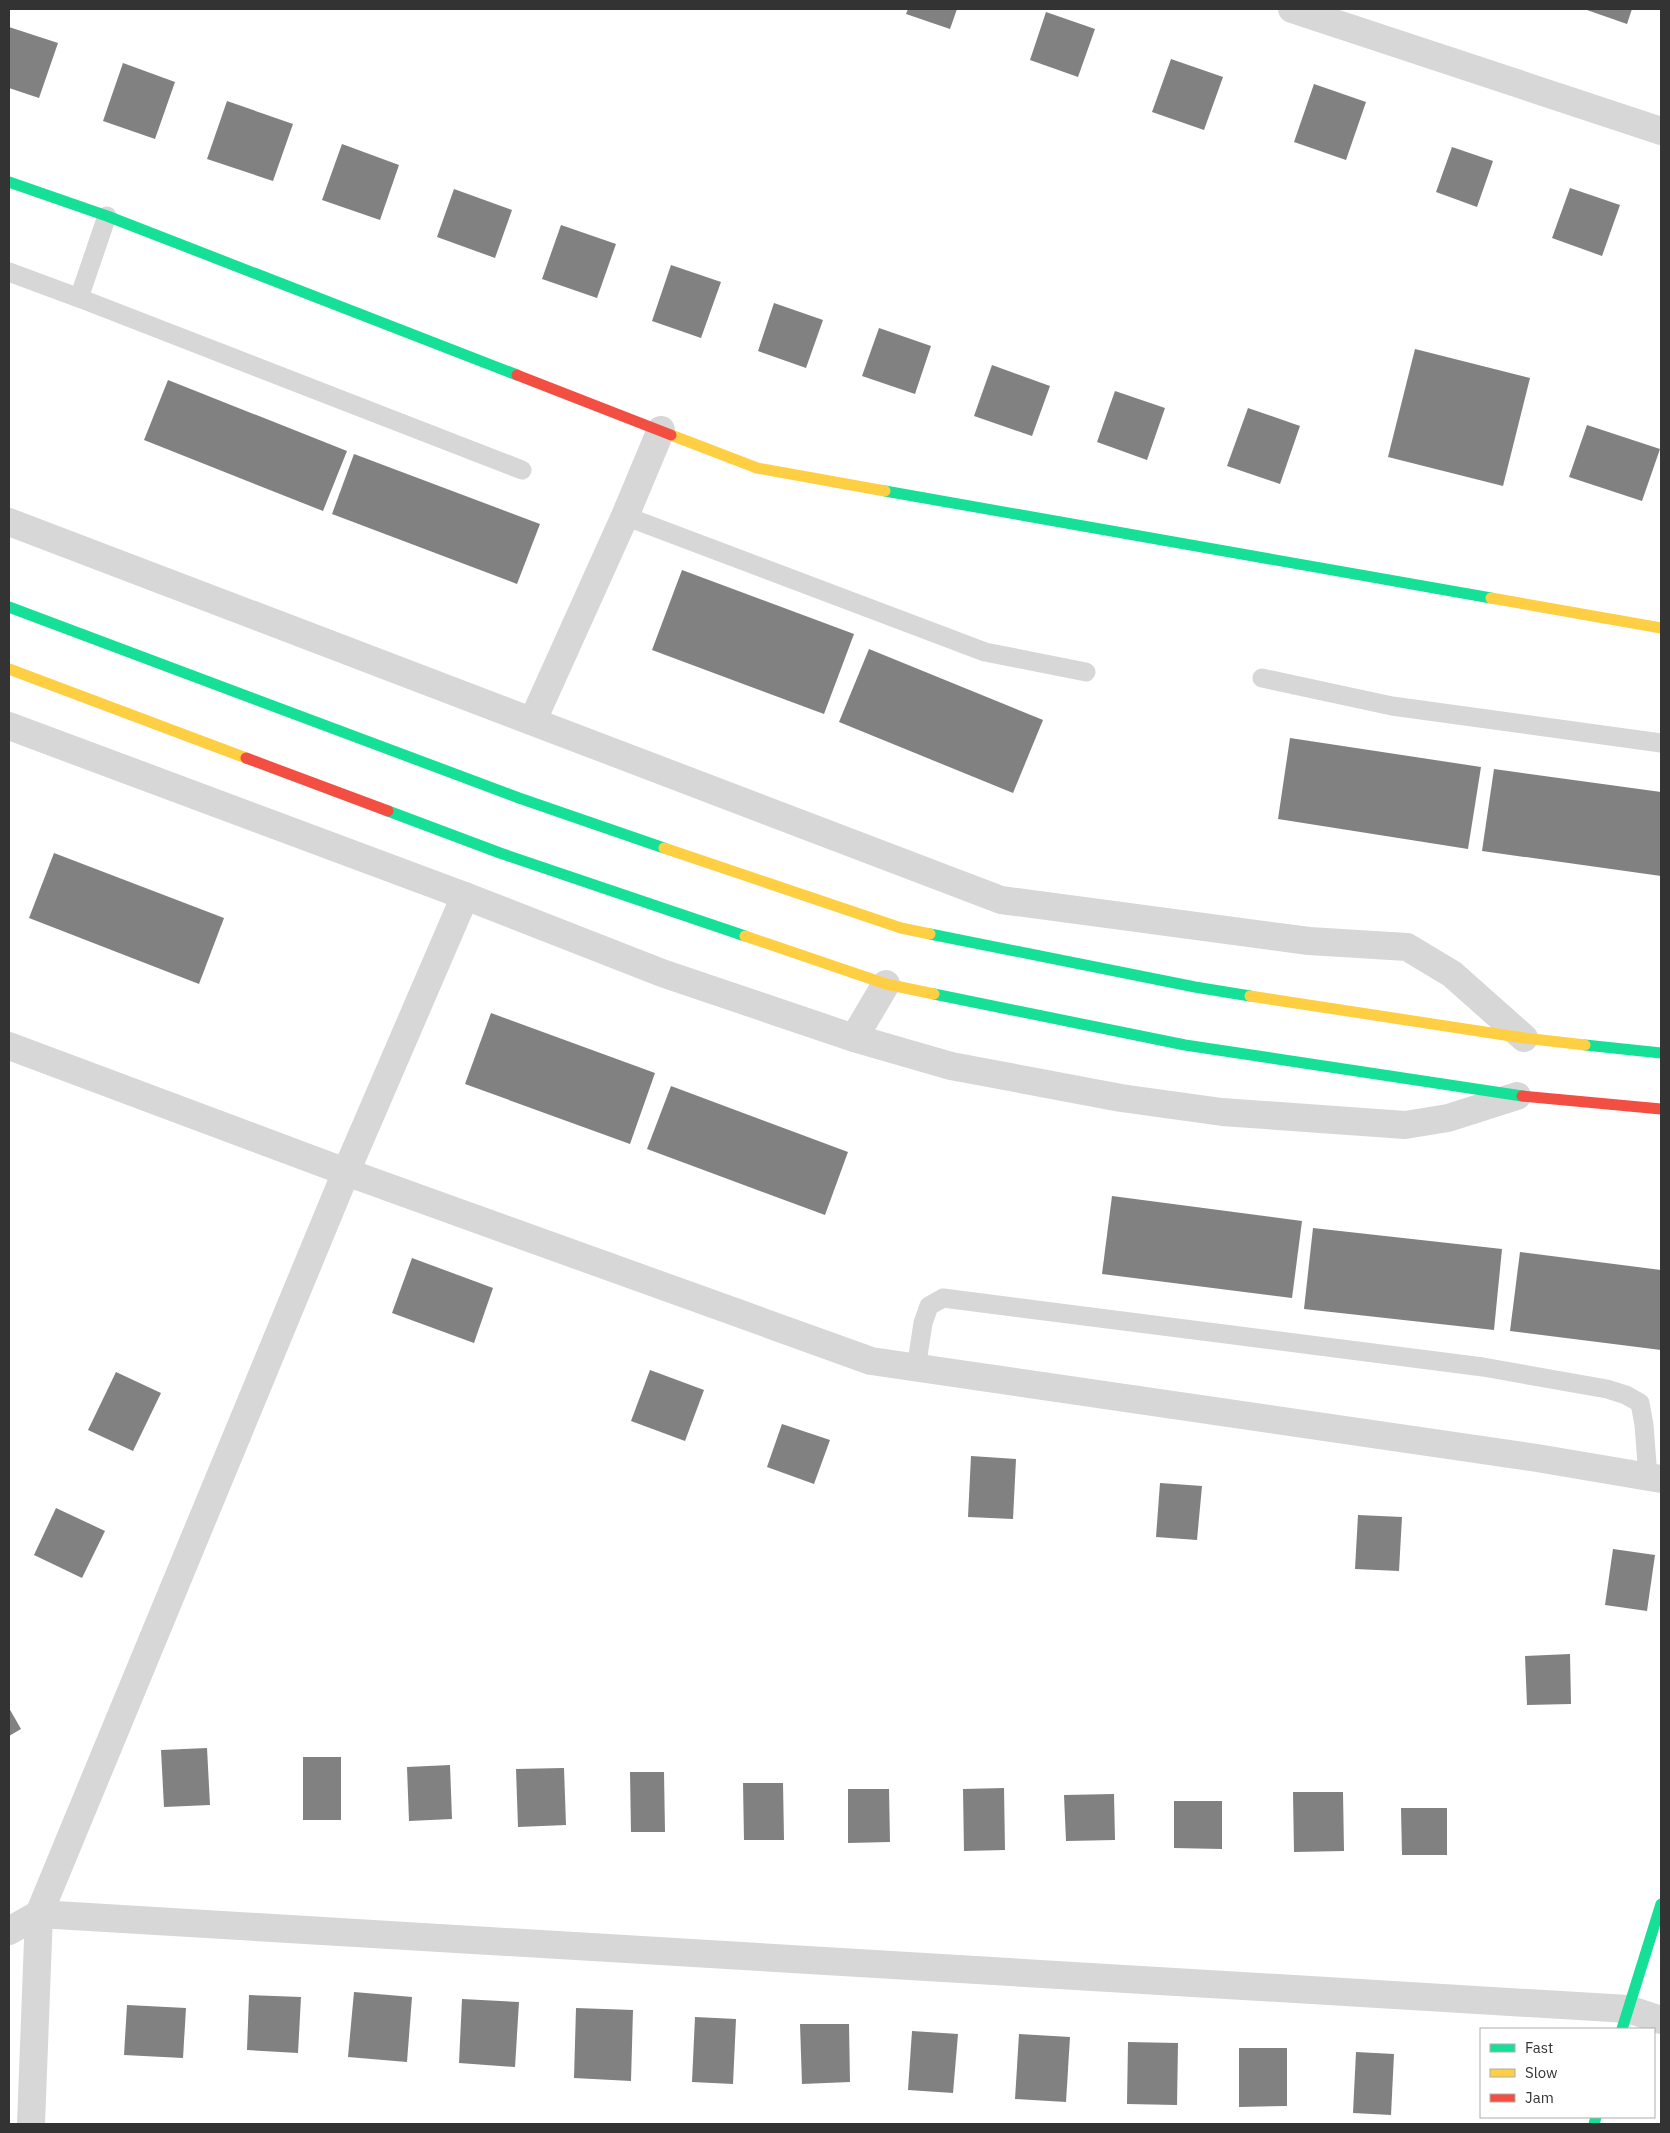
<svg xmlns="http://www.w3.org/2000/svg" width="1670" height="2133" viewBox="0 0 1670 2133" font-family="'IBM Plex Sans',sans-serif">
  <style>
    .building { fill: #818181 }
    .lines { fill: none; stroke-linecap: round; stroke-linejoin: round }
    .lane { stroke: #d7d7d7; stroke-width: 19 }
    .street { stroke: #d7d7d7; stroke-width: 28 }
    .fast { stroke: #16e098; stroke-width: 11 }
    .slow { stroke: #ffcf43; stroke-width: 11 }
    .jam { stroke: #f24e42; stroke-width: 11 }
  </style>
  <rect width="100%" height="100%" fill="#fff"/>
  <g class="building">
    <path d="M908,9H957L950,29L906,14Z"/>
    <path d="M1584,9H1632L1627,24Z"/>
    <path d="M1046,12L1095,29L1078,77L1030,60Z"/>
    <path d="M9,27L58,43L39,98L9,88Z"/>
    <path d="M1171,59L1223,77L1204,130L1152,112Z"/>
    <path d="M123,63L175,82L155,139L103,121Z"/>
    <path d="M1314,84L1366,102L1346,160L1294,142Z"/>
    <path d="M227,101L293,124L273,181L207,159Z"/>
    <path d="M342,144L399,165L380,220L322,200Z"/>
    <path d="M1452,147L1493,161L1477,207L1436,192Z"/>
    <path d="M1570,188L1620,205L1602,256L1552,238Z"/>
    <path d="M454,189L512,210L495,258L437,237Z"/>
    <path d="M561,225L616,244L597,298L542,279Z"/>
    <path d="M671,265L721,282L701,338L652,321Z"/>
    <path d="M774,303L823,320L806,368L758,351Z"/>
    <path d="M879,328L931,346L915,394L862,376Z"/>
    <path d="M1415,349L1530,378L1503,486L1388,457Z"/>
    <path d="M992,365L1050,386L1032,436L974,416Z"/>
    <path d="M168,380L347,451L323,511L144,440Z"/>
    <path d="M1115,391L1165,408L1147,460L1097,442Z"/>
    <path d="M1248,408L1300,426L1280,484L1227,466Z"/>
    <path d="M1587,425L1660,449L1642,501L1569,477Z"/>
    <path d="M354,454L540,524L517,584L332,514Z"/>
    <path d="M682,570L854,634L824,714L652,650Z"/>
    <path d="M869,649L1043,720L1013,793L839,722Z"/>
    <path d="M1290,738L1481,767L1468,849L1278,819Z"/>
    <path d="M1494,769L1661,792V876L1482,851Z"/>
    <path d="M54,853L224,918L199,984L29,918Z"/>
    <path d="M491,1013L655,1073L630,1144L465,1084Z"/>
    <path d="M671,1086L848,1152L825,1215L647,1149Z"/>
    <path d="M1112,1196L1302,1221L1292,1298L1102,1274Z"/>
    <path d="M1313,1228L1502,1249L1494,1330L1304,1309Z"/>
    <path d="M1520,1252L1661,1270V1350L1510,1331Z"/>
    <path d="M412,1258L493,1288L474,1343L392,1313Z"/>
    <path d="M650,1370L704,1390L685,1441L631,1421Z"/>
    <path d="M116,1372L161,1393L133,1451L88,1430Z"/>
    <path d="M782,1424L830,1440L814,1484L767,1467Z"/>
    <path d="M971,1456L1016,1459L1013,1519L968,1517Z"/>
    <path d="M1160,1483L1202,1486L1197,1540L1156,1537Z"/>
    <path d="M56,1508L105,1531L82,1578L34,1555Z"/>
    <path d="M1358,1515L1402,1517L1399,1571L1355,1569Z"/>
    <path d="M1613,1549L1655,1555L1647,1611L1605,1605Z"/>
    <path d="M1570,1654L1571,1704L1527,1705L1525,1656Z"/>
    <path d="M9,1708L21,1729L9,1736Z"/>
    <path d="M207,1748L210,1805L164,1807L161,1750Z"/>
    <rect x="303" y="1757" width="38" height="63"/>
    <path d="M450,1765L452,1819L409,1821L407,1767Z"/>
    <path d="M564,1768L566,1825L518,1827L516,1769Z"/>
    <path d="M630,1772H664L665,1832H631Z"/>
    <path d="M743,1783H783L784,1840H744Z"/>
    <path d="M1004,1788L1005,1850L964,1851L963,1789Z"/>
    <path d="M848,1789H889L890,1842L848,1843Z"/>
    <path d="M1293,1792H1343L1344,1851L1294,1852Z"/>
    <path d="M1114,1794L1115,1840L1066,1841L1064,1795Z"/>
    <path d="M1174,1801H1222V1849L1174,1848Z"/>
    <path d="M1401,1808H1447V1855H1402Z"/>
    <path d="M354,1992L412,1997L407,2062L348,2057Z"/>
    <path d="M249,1995L301,1997L298,2053L247,2050Z"/>
    <path d="M462,1999L519,2002L515,2067L459,2063Z"/>
    <path d="M127,2005L186,2008L183,2058L124,2055Z"/>
    <path d="M576,2008L633,2010L631,2081L574,2078Z"/>
    <path d="M695,2017L736,2019L733,2084L692,2082Z"/>
    <path d="M800,2024H849L850,2082L802,2084Z"/>
    <path d="M912,2031L958,2034L953,2093L908,2090Z"/>
    <path d="M1019,2034L1070,2037L1066,2102L1015,2099Z"/>
    <path d="M1128,2042L1178,2043L1177,2105L1127,2104Z"/>
    <path d="M1239,2048H1287V2106L1239,2107Z"/>
    <path d="M1356,2052L1394,2054L1391,2115L1353,2113Z"/>
  </g>
  <g class="lines">
    <g class="lane">
      <path d="M9,272L79,298L107,216"/>
      <path d="M79,298L522,470"/>
      <path d="M625,516L985,652L1086,672"/>
      <path d="M1262,678L1392,706L1661,743"/>
      <path d="M916,1369L923,1323L929,1306L943,1298L1483,1367L1607,1389L1626,1395L1640,1403L1644,1425L1648,1477"/>
    </g>
    <g class="street">
      <path d="M1292,9L1661,131"/>
      <path d="M9,522L1001,900L1309,941L1407,947L1452,974L1524,1038"/>
      <path d="M533,720L625,516L661,430"/>
      <path d="M9,726L465,896L662,973L854,1038L951,1066L1121,1098L1222,1112L1405,1125L1448,1118L1517,1096"/>
      <path d="M854,1038L886,984"/>
      <path d="M9,1046L346,1172L871,1361L1537,1458L1661,1479"/>
      <path d="M9,1931L39,1914L1628,2009L1661,2020"/>
      <path d="M31,2124L39,1914L346,1172L465,896"/>
    </g>
    <g class="fast">
      <path d="M9,182L107,216L517,375"/>
      <path d="M885,491L1491,598"/>
      <path d="M9,607L519,798L664,848"/>
      <path d="M388,811L500,853L745,936"/>
      <path d="M930,934L1195,987L1250,996"/>
      <path d="M934,994L1185,1045L1522,1096"/>
      <path d="M1585,1045L1661,1053"/>
      <path d="M1622,2029L1661,1904"/>
      <path d="M1594,2124L1596,2117"/>
    </g>
    <g class="slow">
      <path d="M671,435L757,468L885,491"/>
      <path d="M1491,598L1661,628"/>
      <path d="M9,669L246,758"/>
      <path d="M664,848L901,928L930,934"/>
      <path d="M745,936L886,984L934,994"/>
      <path d="M1250,996L1524,1038L1585,1045"/>
    </g>
    <g class="jam">
      <path d="M517,375L671,435"/>
      <path d="M246,758L388,811"/>
      <path d="M1522,1096L1661,1109"/>
    </g>
  </g>
  <rect width="1670" height="2133" fill="none" stroke="#333333" stroke-width="20"/>
  <rect x="1480" y="2028" width="175" height="90" fill="#ffffff" stroke="#adadad"/>
  <rect x="1490" y="2044" width="25" height="8" fill="#16e098" stroke="#adadad"/>
  <text x="1525" y="2053" font-size="15" fill="#333333">Fast</text>
  <rect x="1490" y="2069" width="25" height="8" fill="#ffcf43" stroke="#adadad"/>
  <text x="1525" y="2078" font-size="15" fill="#333333">Slow</text>
  <rect x="1490" y="2094" width="25" height="8" fill="#f24e42" stroke="#adadad"/>
  <text x="1525" y="2103" font-size="15" fill="#333333">Jam</text>
</svg>
